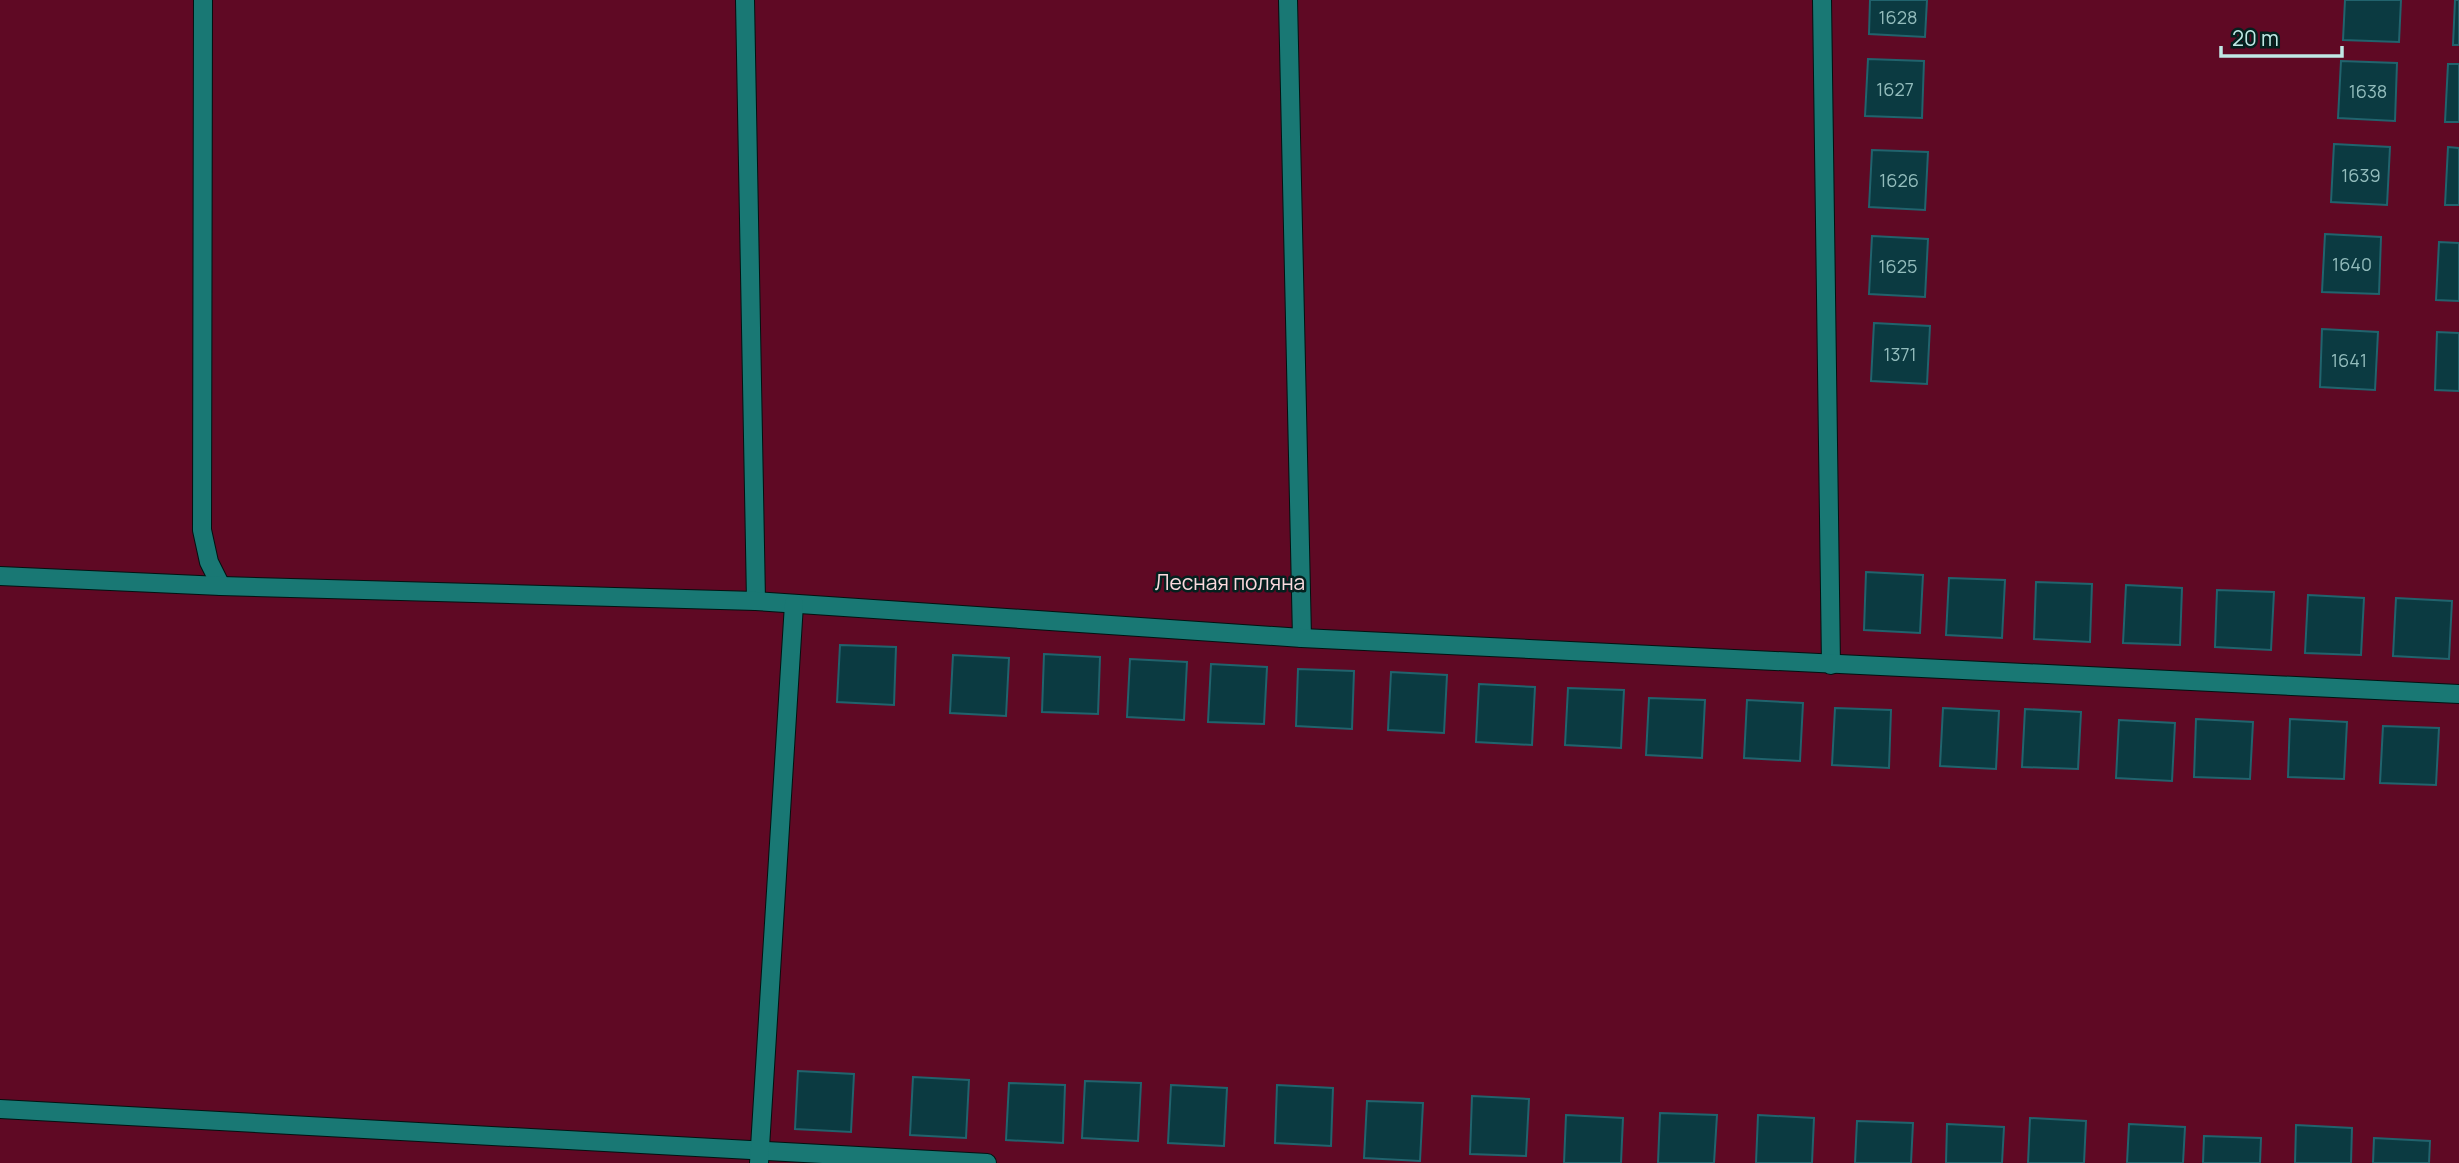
<svg xmlns="http://www.w3.org/2000/svg" width="2459" height="1163" viewBox="0 0 2459 1163" font-family="Manrope,sans-serif">
  <style>
    .green { fill: #5f0924 }
    .building { fill: #0b3a41; stroke: #21636d; stroke-width: 2 }
    .lines { fill: none; stroke-linecap: round; stroke-linejoin: round }
    .minor-casing { stroke: #001211; stroke-width: 20 }
    .minor { stroke: #197874; stroke-width: 18 }
    .labels { text-anchor: middle; dominant-baseline: central; stroke-width: 5; stroke-linejoin: round; paint-order: stroke }
    .number-label { font-size: 18px; fill: #93bcbc }
    .park-label { font-size: 21px; fill: #fbdade; stroke: #04201e }
  </style>
  <rect width="100%" height="100%" fill="#0e2a28"/>
  <rect class="green" x="0" y="0" width="2459" height="1163"/>
  <g class="building">
    <path d="M1870,0H1927L1925,37L1869,34Z"/>
    <path d="M2345,0H2401L2399,42L2343,40Z"/>
    <path d="M2455,0H2459V45H2453Z"/>
    <path d="M1868,59L1924,61L1922,118L1865,116Z"/>
    <path d="M2341,61L2397,63L2395,121L2338,118Z"/>
    <path d="M2448,64H2459V122H2445Z"/>
    <path d="M2334,144L2390,147L2387,205L2331,202Z"/>
    <path d="M2448,147L2459,148V205H2445Z"/>
    <path d="M1872,150L1928,152L1925,210L1869,207Z"/>
    <path d="M2325,234L2381,237L2379,294L2322,292Z"/>
    <path d="M1872,236L1928,239L1925,297L1869,294Z"/>
    <path d="M2439,242L2459,243V301L2436,300Z"/>
    <path d="M1874,323L1930,326L1927,384L1871,381Z"/>
    <path d="M2322,329L2378,332L2375,390L2320,387Z"/>
    <path d="M2437,332L2459,333V391L2435,390Z"/>
    <path d="M1866,572L1923,575L1920,633L1864,630Z"/>
    <path d="M1949,578L2005,580L2002,638L1946,635Z"/>
    <path d="M2036,582L2092,584L2090,642L2034,639Z"/>
    <path d="M2126,585L2182,588L2180,645L2123,643Z"/>
    <path d="M2217,590L2274,592L2271,650L2215,647Z"/>
    <path d="M2308,595L2364,598L2361,655L2305,653Z"/>
    <path d="M2396,598L2452,601L2449,659L2393,656Z"/>
    <path d="M840,645L896,647L894,705L837,702Z"/>
    <path d="M1044,654L1100,657L1098,714L1042,712Z"/>
    <path d="M953,655L1009,658L1006,716L950,713Z"/>
    <path d="M1130,659L1187,662L1184,720L1127,717Z"/>
    <path d="M1211,664L1267,667L1264,724L1208,722Z"/>
    <path d="M1298,669L1354,671L1352,729L1296,726Z"/>
    <path d="M1391,672L1447,675L1444,733L1388,730Z"/>
    <path d="M1479,684L1535,687L1532,745L1476,742Z"/>
    <path d="M1568,688L1624,690L1621,748L1565,745Z"/>
    <path d="M1649,698L1705,700L1702,758L1646,755Z"/>
    <path d="M1747,700L1803,703L1800,761L1744,758Z"/>
    <path d="M1835,708L1891,710L1889,768L1832,765Z"/>
    <path d="M1943,708L1999,711L1996,769L1940,766Z"/>
    <path d="M2025,709L2081,712L2078,769L2022,767Z"/>
    <path d="M2196,719L2253,722L2250,779L2194,777Z"/>
    <path d="M2290,719L2347,722L2344,779L2288,777Z"/>
    <path d="M2119,720L2175,723L2172,781L2116,778Z"/>
    <path d="M2383,726L2439,728L2436,785L2380,783Z"/>
    <path d="M798,1071L854,1074L851,1132L795,1129Z"/>
    <path d="M913,1077L969,1080L966,1138L910,1135Z"/>
    <path d="M1085,1081L1141,1083L1138,1141L1082,1138Z"/>
    <path d="M1009,1083L1065,1085L1063,1143L1006,1140Z"/>
    <path d="M1171,1085L1227,1088L1224,1146L1168,1143Z"/>
    <path d="M1277,1085L1333,1088L1331,1146L1275,1143Z"/>
    <path d="M1472,1096L1529,1099L1526,1156L1470,1154Z"/>
    <path d="M1367,1101L1423,1103L1420,1161L1364,1158Z"/>
    <path d="M1660,1113L1717,1115L1714,1163H1658Z"/>
    <path d="M1566,1115L1623,1118L1621,1163H1564Z"/>
    <path d="M1758,1115L1814,1118L1812,1163H1756Z"/>
    <path d="M2030,1118L2086,1121L2084,1163H2028Z"/>
    <path d="M1857,1121L1913,1123L1911,1163H1855Z"/>
    <path d="M1947,1124L2004,1127L2002,1163H1946Z"/>
    <path d="M2129,1124L2185,1127L2183,1163H2127Z"/>
    <path d="M2296,1125L2352,1128L2351,1163H2295Z"/>
    <path d="M2204,1136L2261,1138L2260,1163H2203Z"/>
    <path d="M2374,1138L2430,1141L2429,1163H2373Z"/>
  </g>
  <g class="lines">
    <defs>
      <g id="minor">
        <path d="M203,0L202,530L209,562L221,586"/>
        <path d="M745,0L756,601"/>
        <path d="M1288,0L1302,638"/>
        <path d="M1822,0L1831,665"/>
        <path d="M0,576L221,586L756,601L1302,638L2459,694"/>
        <path d="M0,1109L987,1163"/>
        <path d="M759,1163L794,604"/>
      </g>
    </defs>
    <use href="#minor" class="minor-casing"/>
    <use href="#minor" class="minor"/>
  </g>
  <g class="labels">
    <g class="number-label">
      <text x="1898" y="17">1628</text>
      <text x="1895" y="89">1627</text>
      <text x="2368" y="91">1638</text>
      <text x="2361" y="175">1639</text>
      <text x="1899" y="180">1626</text>
      <text x="2352" y="264">1640</text>
      <text x="1898" y="266">1625</text>
      <text x="1900" y="354">1371</text>
      <text x="2349" y="360">1641</text>
    </g>
    <g class="park-label">
      <text x="1230" y="582">Лесная поляна</text>
    </g>
  </g>
  <path d="M2221 46v10h121v-10" fill="none" stroke="#c0e8e5" stroke-width="3.5"/>
  <text x="2232" y="46" font-size="21" fill="#c0e8e5" stroke="#04201e" stroke-width="5" paint-order="stroke">20 m</text>
</svg>
